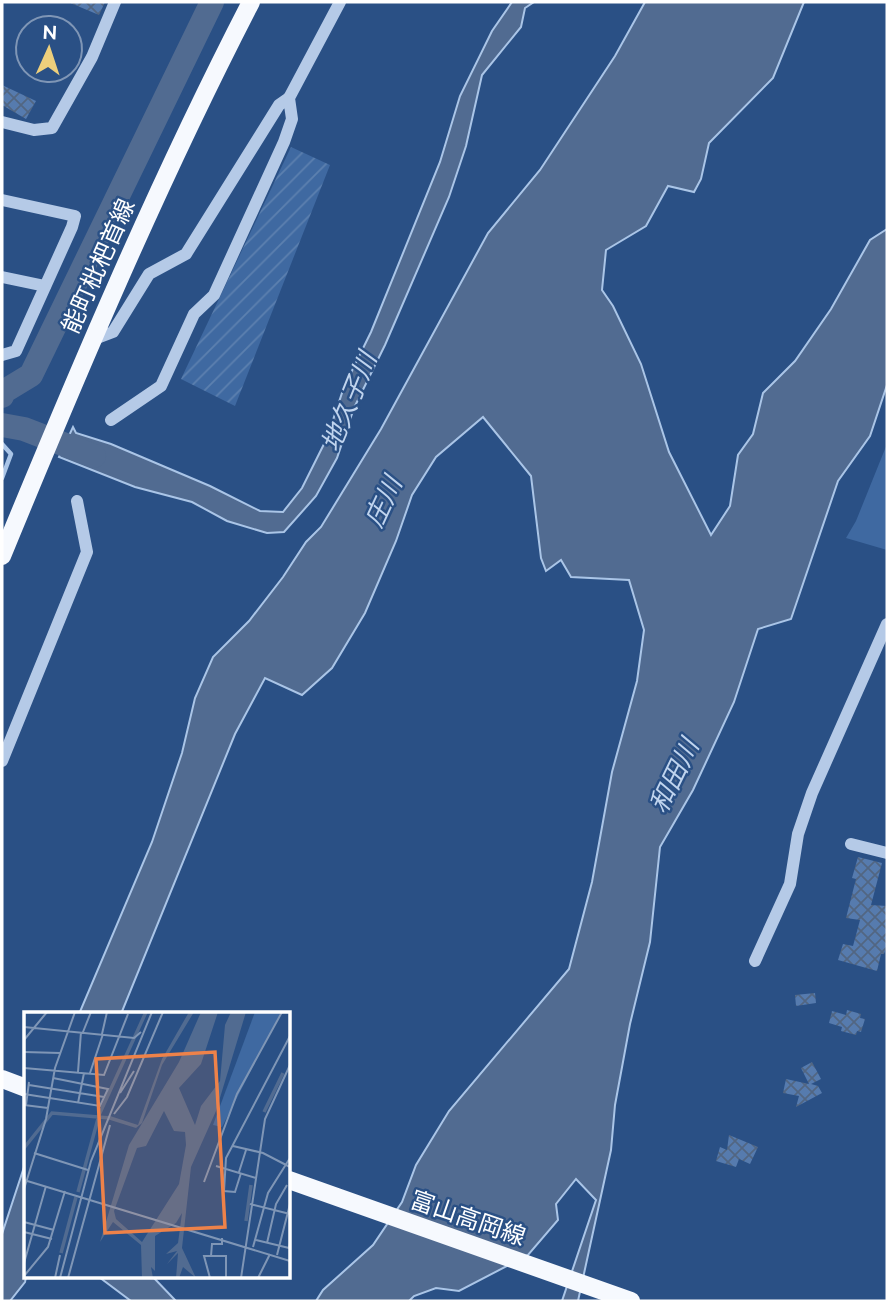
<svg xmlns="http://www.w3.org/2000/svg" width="889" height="1303" viewBox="0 0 889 1303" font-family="Raleway,'Noto Sans JP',sans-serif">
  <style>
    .green { fill: #3f69a1 }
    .garden { fill: url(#garden-furrows) }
    .water { fill: #516b91; stroke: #aac5e7; stroke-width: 2 }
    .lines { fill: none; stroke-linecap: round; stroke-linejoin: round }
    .stream { stroke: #aac5e7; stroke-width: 4.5 }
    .river { stroke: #516b91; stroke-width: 24 }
    .building { fill: url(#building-cross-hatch) }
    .minor { stroke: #b5cae7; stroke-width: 12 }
    .major { stroke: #f6f9fe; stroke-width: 18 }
    .labels { text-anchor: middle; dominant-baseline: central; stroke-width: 5; stroke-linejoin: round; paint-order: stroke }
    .street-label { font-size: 24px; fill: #fff; stroke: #2a5085 }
    .water-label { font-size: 26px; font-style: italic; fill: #c0d4ee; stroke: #2a5085 }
    .inset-river { fill: none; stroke: #516b91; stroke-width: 3.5 }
    .inset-road { fill: none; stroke: #7f96b6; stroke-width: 2 }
    .view { fill: #ee8249; fill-opacity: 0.15; stroke: #ee8249; stroke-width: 3.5 }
    .inset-edge { fill: none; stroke: #fff; stroke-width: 3.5 }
  </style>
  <defs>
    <pattern id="garden-furrows" width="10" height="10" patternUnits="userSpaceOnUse" patternTransform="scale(1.75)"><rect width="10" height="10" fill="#3f69a1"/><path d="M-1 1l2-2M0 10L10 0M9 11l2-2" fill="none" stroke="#5c80af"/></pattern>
    <pattern id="building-cross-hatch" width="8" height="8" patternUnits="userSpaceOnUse" patternTransform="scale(1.75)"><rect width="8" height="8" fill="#567bae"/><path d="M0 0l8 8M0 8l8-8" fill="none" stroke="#526682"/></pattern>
  </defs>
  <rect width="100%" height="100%" fill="#2a5085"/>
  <path class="green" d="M887,444V550L846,538L856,521Z"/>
  <path class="garden" d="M291,147L330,165L235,406L181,379Z"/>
  <g class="water">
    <path d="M512,2H534L525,8L521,27L482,75L466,146L449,197L385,345L354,408L337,458L316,496L284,532L267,533L227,521L192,502L135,487L59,457L73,427L76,433L111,444L210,486L260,511L283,512L302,488L327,438L344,387L371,332L440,162L460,96L492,31Z"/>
    <path d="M645,2H804L773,78L709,143L701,179L694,192L668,186L646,226L606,250L602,290L613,306L641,364L669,452L711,535L730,506L738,455L753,434L763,393L795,361L831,309L870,240L887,229V385L870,436L838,481L791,619L758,629L734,702L693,790L660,847L650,942L630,1024L615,1105L611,1150L578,1301H562L596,1200L576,1179L556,1204L558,1220L528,1255L459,1291L436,1288L414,1296L409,1301H316L323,1290L373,1245L402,1202L416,1165L449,1111L569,969L592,882L612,772L637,681L644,630L629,580L571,577L561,560L546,571L541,558L531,476L483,417L436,457L412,495L396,541L365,613L332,668L302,695L265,678L235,734L121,1014H79L152,842L182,753L195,698L213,657L249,621L283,577L306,542L321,527L381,429L488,233L540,170L615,56Z"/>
    <path d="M26,1161V1277L25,1282L10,1301H2V1234Z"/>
    <path d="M99,1277H153L176,1301H131Z"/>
  </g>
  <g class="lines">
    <path class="stream" d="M2,444L11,454L2,478"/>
    <g class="river">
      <path d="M2,396L3,392L31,375L212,2"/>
      <path d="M2,425L24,429L94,456"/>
    </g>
  </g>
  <g class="building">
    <path d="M68,2H105L99,15Z"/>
    <path d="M2,85L36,101L26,119L2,105Z"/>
    <path d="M858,857L882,863L871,905L887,906V944L884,954H881L877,971L838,960L843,944L853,946L860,920L846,918L856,879L852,878Z"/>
    <path d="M815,993L816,1003L796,1006L795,995Z"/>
    <path d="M847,1010L861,1014L860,1018L865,1019L861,1032L857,1031L856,1035L841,1031L842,1027L829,1023L832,1011L846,1015Z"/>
    <path d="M812,1062L821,1079L811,1084L818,1086L822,1093L796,1107L799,1096L783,1093L786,1079L809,1084L801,1068Z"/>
    <path d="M729,1135L758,1147L750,1164L739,1159L736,1167L716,1161L720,1147L727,1150Z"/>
  </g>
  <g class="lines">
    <g class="minor">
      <path d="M2,122L34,130L52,128L92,57L115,2"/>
      <path d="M2,200L75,216L72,227L16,351L2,355"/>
      <path d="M2,277L45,286"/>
      <path d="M92,340L113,332L149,274L186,254L279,105L289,98"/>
      <path d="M111,420L161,386L194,314L214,295L284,142L292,119L289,98L340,2"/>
      <path d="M2,761L87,552L77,501"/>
      <path d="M851,844L887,853"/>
      <path d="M755,961L790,884L798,834L812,793L887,624"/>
    </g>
    <g class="major">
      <path d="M2,556C79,369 158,182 251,2"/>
      <path d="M2,1079L26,1088"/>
      <path d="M289,1180L631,1301"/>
    </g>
  </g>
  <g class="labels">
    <g class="street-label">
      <text transform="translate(98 266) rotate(-66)">能町枇杷首線</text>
      <text transform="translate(468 1218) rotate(19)">富山高岡線</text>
    </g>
    <g class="water-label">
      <text transform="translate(349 402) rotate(-68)">地久子川</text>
      <text transform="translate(383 502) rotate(-65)">庄川</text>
      <text transform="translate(674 776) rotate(-64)">和田川</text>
    </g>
  </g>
  <g transform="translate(24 1012)">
    <rect width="266" height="266" fill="#2a5085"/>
    <path d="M231,0H257L198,115L189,113Z" fill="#3f69a1"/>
    <path d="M165,0H170L138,53L118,111L112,116L83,107L86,104L114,113L138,47ZM177,0H194L177,52L155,76L171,113L177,94L196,69L201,13L207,0H222L192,99L167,155L158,236L172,266L159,255L155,266H152L154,241L143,252L153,239L142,242L154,231L158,201L152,211L131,224V259L127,255L129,266H118L117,233L89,210L76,230L105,133L155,50ZM140,99L150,119L161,120L162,133L155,172L118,230L92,207L90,199L113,136L122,134Z" fill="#516b91" fill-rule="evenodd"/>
    <path class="inset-river" d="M240,100L259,61M75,103L122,0M0,136L28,101L86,106M54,180L75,103M222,209L227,173M37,241L52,185"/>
    <path class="inset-road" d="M0,15L110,26L117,20M59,20L67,0M78,22L83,0M0,28L23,0M0,40L36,41M0,56L80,63L104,2M54,60L57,20M66,61L79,22M5,73L80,85M96,81L110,59M0,82L76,94L84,77L29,66M54,91L60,61M0,93L24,96M2,93L5,70M90,102L103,85L139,0M209,134L239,141L266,155M10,141L64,158M192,154L232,166M215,160L222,138M217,161L211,180L200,179L202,146L266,24M0,168L266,249M180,170L213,82L258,0M0,177L22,107L31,56L51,0M226,192L266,202M0,210L30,218M0,220L28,227M232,228L265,236L266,231M243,231L252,192L263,173M229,235L244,181L266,146M253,243L266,192M187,244H202V266M0,251L22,174M0,264L24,235L41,179M31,266L36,243M36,266L67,149L128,0M44,266L86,113M186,266L180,244H187L188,232H198V226M217,266L241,107L266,53M234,266L246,242"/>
    <path class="view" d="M191,40L201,215L81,221L72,47Z"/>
    <rect width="266" height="266" class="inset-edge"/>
  </g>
  <rect width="889" height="1303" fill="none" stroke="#ffffff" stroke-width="7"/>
  <g transform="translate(49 49) rotate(3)"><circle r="33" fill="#2a5085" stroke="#7f96b6" stroke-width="2"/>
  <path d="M0-5L12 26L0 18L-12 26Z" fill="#edcf7c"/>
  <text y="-10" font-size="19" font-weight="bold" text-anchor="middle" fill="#ffffff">N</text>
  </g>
</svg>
